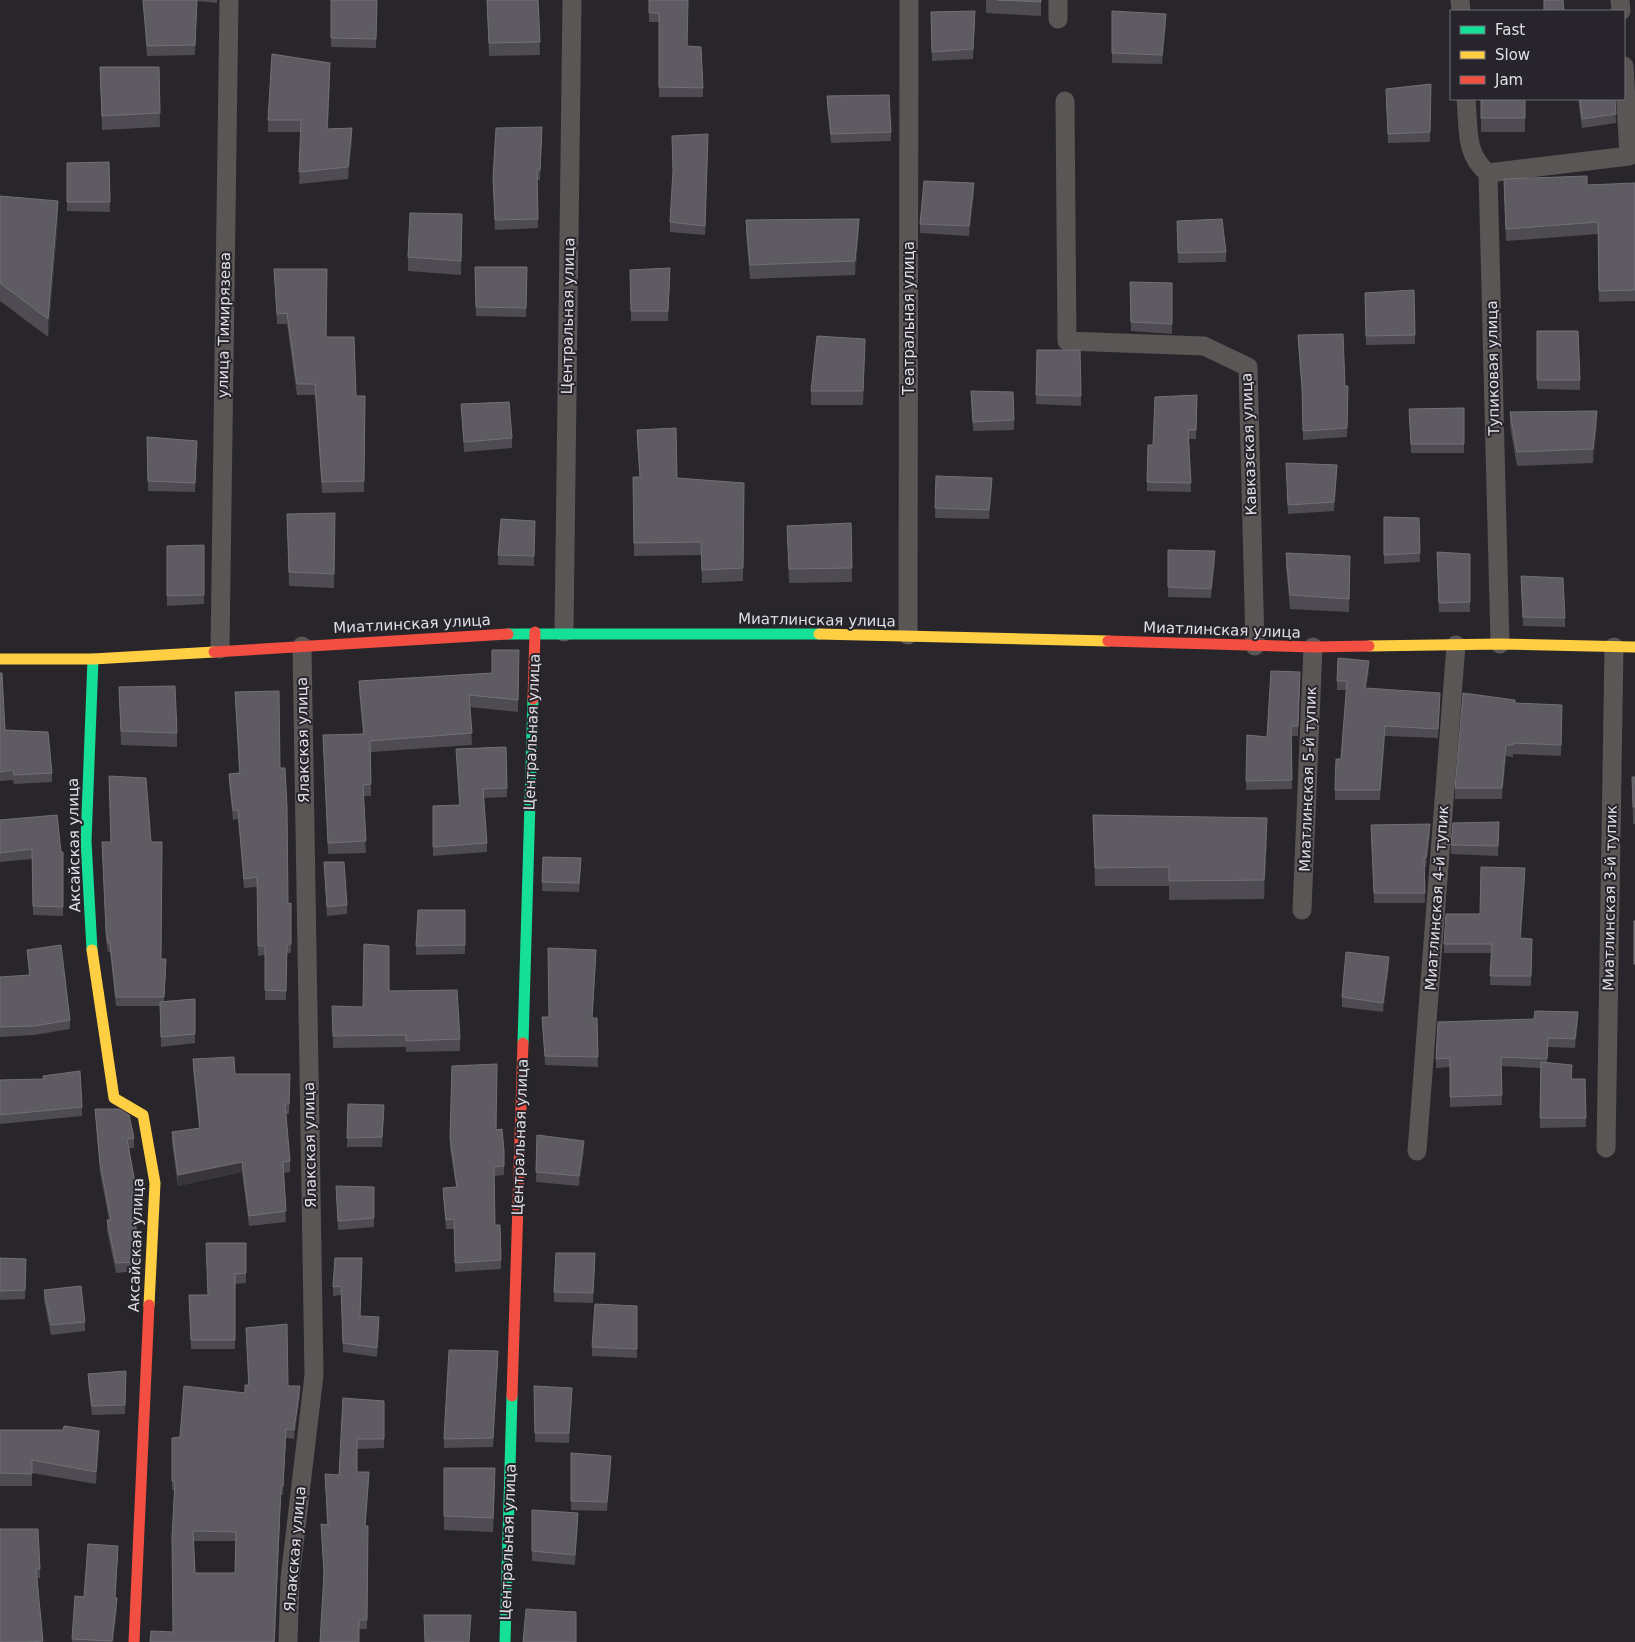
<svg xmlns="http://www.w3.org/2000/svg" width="1635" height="1642" viewBox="0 0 1635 1642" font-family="'DejaVu Sans',sans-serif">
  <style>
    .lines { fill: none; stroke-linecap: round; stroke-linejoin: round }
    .street { stroke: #595655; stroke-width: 19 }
    .fast { stroke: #16e098; stroke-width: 11 }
    .slow { stroke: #ffcf43; stroke-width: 11 }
    .jam { stroke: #f24e42; stroke-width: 11 }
    .wall { fill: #4e4b52; fill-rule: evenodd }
    .shaded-wall { fill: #38363b }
    .building { fill: #5e5b62; stroke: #727076; fill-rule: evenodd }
    .labels { text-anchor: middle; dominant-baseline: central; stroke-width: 4; stroke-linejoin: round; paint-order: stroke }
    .street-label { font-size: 15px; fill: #e1dfe5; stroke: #27242c }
  </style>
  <rect width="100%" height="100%" fill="#28262a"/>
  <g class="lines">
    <g class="street">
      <path d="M1460,0L1461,11"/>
      <path d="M1620,0L1621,11"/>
      <path d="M1058,19V0"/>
      <path d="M1466,99C1469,127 1464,154 1488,173L1500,644"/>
      <path d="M1065,101L1067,341L1204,346L1248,367L1255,646"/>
      <path d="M1488,173L1629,156L1624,66"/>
      <path d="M564,632L572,0"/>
      <path d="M908,635L909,0"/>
      <path d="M220,649L229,0"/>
      <path d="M1302,910L1313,647"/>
      <path d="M1606,1148L1614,647"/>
      <path d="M1417,1151L1456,645"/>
      <path d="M288,1642L290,1578L314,1375L302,646"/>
    </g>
    <g class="fast">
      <path d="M508,634H819"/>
      <path d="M92,950L86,841L93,659"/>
      <path d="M523,1043L533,699"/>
      <path d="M505,1642L512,1396"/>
    </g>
    <g class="slow">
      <path d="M819,634L1108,641"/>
      <path d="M1369,646L1500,644L1635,647"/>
      <path d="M0,659H93L214,652"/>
      <path d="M92,950L114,1098L143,1115L155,1183L149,1305"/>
    </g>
    <g class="jam">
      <path d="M1108,641L1313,647L1369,646"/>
      <path d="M214,652L508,634"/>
      <path d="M533,699L535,632"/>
      <path d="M512,1396L523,1043"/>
      <path d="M134,1642L149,1305"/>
    </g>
  </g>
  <g class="wall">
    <path d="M143,0H217V3L197,1L195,55L147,56Z"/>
    <path d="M331,0H377L376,48L331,47Z"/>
    <path d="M487,0H538L540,55L489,56Z"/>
    <path d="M649,0L688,46L703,88V97H659V22H649Z"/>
    <path d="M986,0H1041V16L986,13Z"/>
    <path d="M1112,11L1166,24L1162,64L1112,63Z"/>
    <path d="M931,12L975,20L973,59L932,61Z"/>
    <path d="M100,67H159L160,127L102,130Z"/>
    <path d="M330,75L328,129L352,140L348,179L299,184L301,132H268V120Z"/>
    <path d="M1431,84L1430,142L1388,143L1386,89Z"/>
    <path d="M827,96L891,132V141L831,143L827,106Z"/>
    <rect x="1481" y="99" width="44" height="33"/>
    <path d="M1578,99H1615L1616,123L1582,128Z"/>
    <path d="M542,136L540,180H537L538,228L495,230L493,178Z"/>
    <path d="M708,143L705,235L670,232V222Z"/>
    <path d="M109,162L110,212L67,211V163Z"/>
    <path d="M1635,183V301L1599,302L1598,234L1506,241L1504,191L1587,185Z"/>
    <path d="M974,193L969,236L920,233V224Z"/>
    <path d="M0,196L58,220L48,337L0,301Z"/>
    <path d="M462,214L461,275L408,271V257Z"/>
    <path d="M746,220L859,233L855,275L750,279L746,234Z"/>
    <path d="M1177,221L1226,252V262L1178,263Z"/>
    <path d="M475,267L527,277L526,317L476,316Z"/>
    <path d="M274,269L326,337L356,396H365L364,492L322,493L315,395H297L287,324H277Z"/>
    <path d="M630,270L670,277L668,321H631Z"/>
    <path d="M1130,282L1172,283V334L1131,331Z"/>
    <path d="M1414,290L1415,344L1366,345L1365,293Z"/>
    <path d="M1537,331L1580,380V390L1537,389Z"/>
    <path d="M1298,335L1345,386H1348L1347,437L1303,440L1302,395L1298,345Z"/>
    <path d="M865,353L863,405H811V391Z"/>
    <path d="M971,391L1014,420V430L973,431Z"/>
    <path d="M1036,395L1081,396V406L1036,404Z"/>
    <path d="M461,404L512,438V448L464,452Z"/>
    <path d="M1197,404L1196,439H1189L1191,492L1147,491V482L1153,445Z"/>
    <path d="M1464,408V453H1411L1409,409Z"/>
    <path d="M1510,412L1597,425L1593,463L1517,466L1510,426Z"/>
    <path d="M637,430L677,478L744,483L743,581L702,583L701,555L634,556L633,477H640L637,443Z"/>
    <path d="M147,437L197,441L195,492L148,491Z"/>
    <path d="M1286,463L1337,474L1334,511L1288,514Z"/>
    <path d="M936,476L992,487L989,519L935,518Z"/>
    <path d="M287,514L335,527L334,588L289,586Z"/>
    <path d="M1384,517L1419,518L1420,562L1384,564Z"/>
    <path d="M535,521L534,566L498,565V555Z"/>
    <path d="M851,523L852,582L789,583L787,526Z"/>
    <path d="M204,545V604L167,606V546Z"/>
    <path d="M1168,550L1215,561L1211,598L1168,597Z"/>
    <path d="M1286,553L1350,570L1349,612L1290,609L1286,567Z"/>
    <path d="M1470,554V612H1439L1437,561Z"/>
    <path d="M1521,576L1565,618V627L1523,626Z"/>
    <path d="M519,650L518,712L470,707L472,745L371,752V796H363L366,853L328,854L323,735L363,734L359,693V681L492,673Z"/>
    <path d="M1369,670L1366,688L1440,702L1438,738L1385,736L1380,800H1335V790L1341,759L1346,690H1337V681Z"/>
    <path d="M0,673L5,730L52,773V782L14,784L13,780L0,781Z"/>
    <path d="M1300,681L1298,736H1291L1292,789L1246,790L1247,735L1267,737Z"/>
    <path d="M119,687L177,733V747L121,745Z"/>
    <path d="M235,692L280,768L288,904L291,903V953H287L286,1000H265V955L258,956L257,887L244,888L238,819L233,820L229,783V774L239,773Z"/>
    <path d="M1515,703L1562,705L1561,756L1513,754V757L1506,756L1502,799H1455V788Z"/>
    <path d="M506,747L507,797L484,798L487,843V852L433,856V806L459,805L456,749Z"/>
    <path d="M1632,777H1635V824H1633Z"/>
    <path d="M1093,815L1267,836L1264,899L1169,900V886H1095Z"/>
    <path d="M0,820L61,852H63V916L33,915L32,859L0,862Z"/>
    <path d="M1371,825L1430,833L1426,867H1424L1425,903H1374Z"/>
    <path d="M1499,832L1498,856L1451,854V845Z"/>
    <path d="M102,842H151L161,959L166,968L164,1001L195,999V1043L161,1047L160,1006H116L110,952H108L106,940Z"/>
    <path d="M543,857L581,867L579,892L542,891Z"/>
    <path d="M324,862L347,905V914L327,916Z"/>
    <path d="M1525,878L1521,938L1532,939L1531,986L1490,985L1491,953H1444V944Z"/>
    <path d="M465,910V954L416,955V946Z"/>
    <path d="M27,950L70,1020V1029L34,1035L0,1037V977L29,975Z"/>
    <path d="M596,959L592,1018H597L598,1067L545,1065L542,1017H549Z"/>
    <path d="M1389,966L1383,1012L1342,1007V997Z"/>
    <path d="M389,991L460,1039V1051L406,1052V1047L333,1048L332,1006L363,1007Z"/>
    <path d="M1578,1021L1575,1048L1548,1047L1547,1062L1572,1074V1079H1585L1586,1127L1540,1128V1068L1501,1066L1502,1105L1450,1107V1067L1436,1068V1059Z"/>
    <path d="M193,1059L235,1074H290L289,1114H286L290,1161V1172L283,1173L286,1222L249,1226L242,1172L178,1186L172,1143V1132L199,1128L193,1070Z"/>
    <path d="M452,1066L496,1130L504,1151V1175L494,1176L495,1225L501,1260V1269L455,1272L454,1229H446L443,1197V1188L456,1187L450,1147Z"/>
    <path d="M0,1080L82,1107V1116L0,1124Z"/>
    <path d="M348,1104L384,1114L382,1147H347Z"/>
    <path d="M95,1109L134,1138V1148H129L137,1194V1204L132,1205L137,1243L136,1271L116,1273L107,1230V1220H109L100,1172Z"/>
    <path d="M537,1135L584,1150L579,1186L536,1182Z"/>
    <path d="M336,1186L374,1187V1227L338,1230Z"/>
    <path d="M206,1243H246V1283L235,1284V1349H191L189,1295H208Z"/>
    <path d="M0,1258L26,1259L25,1299L0,1300Z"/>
    <path d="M595,1262L593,1303L554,1302V1292Z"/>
    <path d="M362,1268L360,1316L379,1326L377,1357L343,1352L341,1295L333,1296V1287Z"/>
    <path d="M44,1290L85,1322V1331L51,1335L44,1300Z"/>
    <path d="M637,1306V1358L592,1356V1347Z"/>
    <path d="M246,1328L288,1386L300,1396L294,1439L286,1438L283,1495H281L275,1642L173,1632L174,1490H172V1438L180,1437L245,1393L248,1385ZM194,1541H236L235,1573H195Z"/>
    <path d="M498,1361L493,1447L444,1448V1439Z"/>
    <path d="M126,1371L125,1414L92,1415L88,1383V1374Z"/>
    <path d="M534,1386L572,1397L569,1443L535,1442Z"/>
    <path d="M343,1398L384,1401V1448L357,1449V1472L369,1482L365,1526H368L367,1629H359L324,1578L321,1524L327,1525L325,1474L339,1475Z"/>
    <path d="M0,1430L99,1443L96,1484L32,1473V1486H0Z"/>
    <path d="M571,1453L611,1465L607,1511L571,1510Z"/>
    <path d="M495,1482L493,1532L444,1530V1516Z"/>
    <path d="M532,1510L578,1522L575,1565L532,1561Z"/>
    <path d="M0,1529L40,1569V1578H37L43,1642H0Z"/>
    <path d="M118,1555L115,1598L117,1608L113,1642H72L75,1596L84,1597Z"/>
  </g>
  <g class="shaded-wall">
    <path d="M1166,14V24L1162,64V55Z"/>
    <path d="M330,63V75L327,142V129Z"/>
    <path d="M352,128V140L348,179V167Z"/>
    <path d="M974,183V193L969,236V226Z"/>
    <path d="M58,201V220L48,337V319Z"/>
    <path d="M859,219V233L855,275V261Z"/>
    <path d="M1597,411V425L1593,463V449Z"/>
    <path d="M1337,465V474L1334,511V502Z"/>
    <path d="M992,478V487L989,519V510Z"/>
    <path d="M1215,551V561L1211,598V589Z"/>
    <path d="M1350,556V570L1349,612V599Z"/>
    <path d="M1369,661V670L1365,698V688Z"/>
    <path d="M1440,693V702L1438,738V729Z"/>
    <path d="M1385,726V736L1380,800V790Z"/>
    <path d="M1506,745V756L1502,799V788Z"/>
    <path d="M1267,818V836L1264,899V880Z"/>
    <path d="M1430,824V833L1426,867V858Z"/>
    <path d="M1525,868V878L1520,947V938Z"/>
    <path d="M596,950V959L592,1027V1018Z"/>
    <path d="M1389,957V966L1383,1012V1003Z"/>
    <path d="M1578,1012V1021L1575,1048V1039Z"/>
    <path d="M584,1141V1150L579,1186V1176Z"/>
    <path d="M242,1162V1172L178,1186V1175Z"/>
    <path d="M379,1317V1326L377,1357V1348Z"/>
    <path d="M498,1351V1361L493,1447V1438Z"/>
    <path d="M300,1386V1396L294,1439V1430Z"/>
    <path d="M572,1388V1397L569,1443V1433Z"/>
    <path d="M99,1431V1443L96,1484V1472Z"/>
    <path d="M611,1456V1465L607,1511V1502Z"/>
    <path d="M369,1472V1482L365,1535V1526Z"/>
    <path d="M578,1513V1522L575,1565V1555Z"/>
    <path d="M118,1546V1555L115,1608V1598Z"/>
    <path d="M117,1598V1608L113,1642H112Z"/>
  </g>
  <g class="building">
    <path d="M143,0H197L195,45L147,46Z"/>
    <path d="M331,0H377L376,39L331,38Z"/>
    <path d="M487,0H538L540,42L489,43Z"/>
    <path d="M649,0H688L687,46L701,47L703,88L659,87V13H649Z"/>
    <path d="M997,0H1041V2Z"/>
    <path d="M1544,0H1563L1564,11H1544Z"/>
    <path d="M975,11L973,49L932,52L931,12Z"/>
    <path d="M1112,11L1166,14L1162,55L1112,53Z"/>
    <path d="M272,54L330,63L327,129L352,128L348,167L299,172L301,120H268Z"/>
    <path d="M100,67H159L160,113L102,116Z"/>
    <path d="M1431,84L1430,132L1388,134L1386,89Z"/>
    <path d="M889,95L891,132L831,134L827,96Z"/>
    <rect x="1481" y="99" width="44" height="19"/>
    <path d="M1580,99H1615L1616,114L1582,119Z"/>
    <path d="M542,127L540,170H537L538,219L495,220L493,178L496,128Z"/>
    <path d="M708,134L705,226L670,222L673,171L672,136Z"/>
    <path d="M109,162L110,202H67V163Z"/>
    <path d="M1587,176V185L1635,183V290L1599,291L1598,222L1506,229L1504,179Z"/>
    <path d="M924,181L974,183L969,226L920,224Z"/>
    <path d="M0,196L58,201L48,319L0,283Z"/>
    <path d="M410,213L462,214L461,261L408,257Z"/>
    <path d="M859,219L855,261L750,265L746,220Z"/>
    <path d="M1222,219L1226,252L1178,253L1177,221Z"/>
    <path d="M475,267H527L526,308L476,307Z"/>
    <path d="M670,268L668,311H631L630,270Z"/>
    <path d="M274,269H327L326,337H354L356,396H365L364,481L322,482L315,384H297L287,313L277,314Z"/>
    <path d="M1130,282L1172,283V324L1131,322Z"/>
    <path d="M1414,290L1415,335L1366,336L1365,293Z"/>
    <path d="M1537,331H1578L1580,380H1537Z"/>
    <path d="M1343,334L1345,386H1348L1347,428L1303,431L1302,386L1298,335Z"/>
    <path d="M817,336L865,339L863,391H811Z"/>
    <path d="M1037,350H1080L1081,396L1036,395Z"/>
    <path d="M971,391L1013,392L1014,420L973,422Z"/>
    <path d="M1197,395L1196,430H1188L1191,483L1147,482L1148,445H1153L1155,397Z"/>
    <path d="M509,402L512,438L464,442L461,404Z"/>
    <path d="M1464,408V444H1411L1409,409Z"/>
    <path d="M1597,411L1593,449L1517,452L1510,412Z"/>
    <path d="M676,428L677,478L744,483L743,568L702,570L701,542L634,543L633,477H640L637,430Z"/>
    <path d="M147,437L197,441L195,483L148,481Z"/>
    <path d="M1286,463L1337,465L1334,502L1288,505Z"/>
    <path d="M936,476L992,478L989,510L935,508Z"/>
    <path d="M335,513L334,574L289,572L287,514Z"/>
    <path d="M1384,517L1419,518L1420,553L1384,555Z"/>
    <path d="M501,519L535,521L534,556L498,555Z"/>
    <path d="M851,523L852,568L789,569L787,526Z"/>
    <path d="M204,545V595L167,596V546Z"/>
    <path d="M1168,550L1215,551L1211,589L1168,587Z"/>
    <path d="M1437,552L1470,554V602L1439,603Z"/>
    <path d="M1286,553L1350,556L1349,599L1290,595Z"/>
    <path d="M1521,576L1563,578L1565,618L1523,617Z"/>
    <path d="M492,650H519L518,700L469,695L472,733L370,741L371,784L363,785L366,841L328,843L323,735L364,734L359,681L492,673Z"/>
    <path d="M1338,658L1369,661L1365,688L1440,693L1438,729L1385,726L1380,790H1335L1336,759H1341L1347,681H1337Z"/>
    <path d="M1271,671L1300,672L1298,726H1291L1292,780L1246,781L1247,735L1267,737Z"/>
    <path d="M0,673H2L5,730L48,732L52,773L14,775L13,770L0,772Z"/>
    <path d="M175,686L177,733L121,731L119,687Z"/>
    <path d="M279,691L280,768H285L287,807L288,904L291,903V944H287L286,991L265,990V946H258L257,877L244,879L238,810H233L229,774L240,773L235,692Z"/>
    <path d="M1463,693L1515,700V703L1562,705L1561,745L1513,743V745H1506L1502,788H1455Z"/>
    <path d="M506,747L507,788L483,789L487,843L433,847V806L460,805L456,749Z"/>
    <path d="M109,776L146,778L151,842H162L161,959H166L164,997H116L110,943H108L106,930L102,842H111Z"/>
    <path d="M1632,777H1635V807H1633Z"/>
    <path d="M57,815L61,852H63V907L33,906L32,849L0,853V820Z"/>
    <path d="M1093,815L1267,818L1264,880L1169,881V867L1095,868Z"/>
    <path d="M1499,822L1498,846L1451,845L1453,823Z"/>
    <path d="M1430,824L1426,858H1424L1425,893H1374L1371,825Z"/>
    <path d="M543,857L581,858L579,883L542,882Z"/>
    <path d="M324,862H344L347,905L327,907Z"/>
    <path d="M1481,867L1525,868L1520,938L1532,939L1531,976H1490L1492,944H1444L1446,914H1480Z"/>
    <path d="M418,910H465V945L416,946Z"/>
    <rect x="1634" y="921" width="1" height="43"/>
    <path d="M364,944L389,946V991L457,990L460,1039L406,1041V1035L333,1036L332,1006L363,1007Z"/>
    <path d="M61,945L70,1020L34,1026L0,1027V977L30,975L27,950Z"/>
    <path d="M548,948L596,950L592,1018H597L598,1057L545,1056L542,1017H549Z"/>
    <path d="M1346,952L1389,957L1383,1003L1342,997Z"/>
    <path d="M195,999V1034L161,1037L160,1002Z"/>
    <path d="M1535,1011L1578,1012L1575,1039L1548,1038L1547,1059L1501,1057L1502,1095L1450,1097V1058L1436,1059L1438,1022L1534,1019Z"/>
    <path d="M234,1057L235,1074H290L289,1104H285L290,1161L283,1162L286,1211L249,1216L242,1162L178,1175L172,1132L200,1128L193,1059Z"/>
    <path d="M1541,1062L1572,1065L1571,1079H1585L1586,1118H1540Z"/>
    <path d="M497,1064L496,1130L502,1129L504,1151V1166L494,1167L495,1225H500L501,1260L455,1263L454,1219L446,1220L443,1188L457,1187L450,1138L452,1066Z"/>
    <path d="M80,1071L82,1107L0,1115V1080L44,1079L43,1076Z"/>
    <path d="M348,1104L384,1105L382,1137L347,1138Z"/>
    <path d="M95,1109H119L129,1115L134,1138L127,1139L137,1194L131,1196L137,1234L136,1262L116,1263L107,1220H111L100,1163Z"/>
    <path d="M537,1135L584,1141L579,1176L536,1172Z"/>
    <path d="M336,1186L374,1187V1218L338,1221Z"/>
    <path d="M206,1243H246V1273L235,1274V1340H191L189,1295H208Z"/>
    <path d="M556,1253H595L593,1293L554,1292Z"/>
    <path d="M0,1258L26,1259L25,1290L0,1291Z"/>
    <path d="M335,1258H362L360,1316L379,1317L377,1348L343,1343L341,1286L333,1287Z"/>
    <path d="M81,1286L85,1322L51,1325L44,1290Z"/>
    <path d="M595,1304L637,1306V1349L592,1347Z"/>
    <path d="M287,1324L288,1386H300L294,1430L286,1429L283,1486H281L274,1642H150L151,1631L173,1632L172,1537L175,1481H172V1438L180,1437L184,1386L245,1393V1385H249L246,1328ZM193,1531L236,1532L235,1573H195Z"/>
    <path d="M449,1350L498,1351L493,1438L444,1439Z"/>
    <path d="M126,1371L125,1405L92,1406L88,1374Z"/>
    <path d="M534,1386L572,1388L569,1433H535Z"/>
    <path d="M343,1398L384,1401V1439H357V1472H369L365,1526H368L367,1620H359V1642H320L324,1573L321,1524L328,1525L325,1474L339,1475Z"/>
    <path d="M64,1426L99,1431L96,1472L32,1460V1474L0,1473V1430H63Z"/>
    <path d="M571,1453L611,1456L607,1502L571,1501Z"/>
    <path d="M444,1468H495L493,1518L444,1516Z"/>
    <path d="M532,1510L578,1513L575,1555L532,1551Z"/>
    <path d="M0,1529H38L40,1569H36L43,1641L26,1642H0Z"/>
    <path d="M88,1544L118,1546L115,1598H117L112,1641L72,1639L75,1596L84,1597Z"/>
    <path d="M526,1609L576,1612V1642H523Z"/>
    <path d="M424,1615H471L469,1642H425Z"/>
  </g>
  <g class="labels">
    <g class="street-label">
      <text transform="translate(568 316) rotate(-89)">Центральная улица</text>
      <text transform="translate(909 318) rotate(-90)">Театральная улица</text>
      <text transform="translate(224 325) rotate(-89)">улица Тимирязева</text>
      <text transform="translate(1493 368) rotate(-91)">Тупиковая улица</text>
      <text transform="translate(1249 444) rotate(-92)">Кавказская улица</text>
      <text transform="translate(817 620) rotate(1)">Миатлинская улица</text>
      <text transform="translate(412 624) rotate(-3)">Миатлинская улица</text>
      <text transform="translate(1222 630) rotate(2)">Миатлинская улица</text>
      <text transform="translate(532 732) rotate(-88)">Центральная улица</text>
      <text transform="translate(303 740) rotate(-91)">Ялакская улица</text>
      <text transform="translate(1308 779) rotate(-88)">Миатлинская 5-й тупик</text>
      <text transform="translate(74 845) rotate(-91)">Аксайская улица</text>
      <text transform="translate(1437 898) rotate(-86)">Миатлинская 4-й тупик</text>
      <text transform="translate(1610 898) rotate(-89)">Миатлинская 3-й тупик</text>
      <text transform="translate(520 1137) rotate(-88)">Центральная улица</text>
      <text transform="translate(310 1145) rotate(-91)">Ялакская улица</text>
      <text transform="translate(136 1245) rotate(-88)">Аксайская улица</text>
      <text transform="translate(508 1542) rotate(-88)">Центральная улица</text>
      <text transform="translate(295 1549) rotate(-85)">Ялакская улица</text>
    </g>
  </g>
  <rect x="1450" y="10" width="175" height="90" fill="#27242c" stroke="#716f76"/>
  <rect x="1460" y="26" width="25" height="8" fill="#16e098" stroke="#716f76"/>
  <text x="1495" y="35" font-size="15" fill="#e1dfe5">Fast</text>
  <rect x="1460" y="51" width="25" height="8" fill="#ffcf43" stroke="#716f76"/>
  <text x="1495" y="60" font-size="15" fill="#e1dfe5">Slow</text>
  <rect x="1460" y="76" width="25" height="8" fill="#f24e42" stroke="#716f76"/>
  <text x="1495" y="85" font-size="15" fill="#e1dfe5">Jam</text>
</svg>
